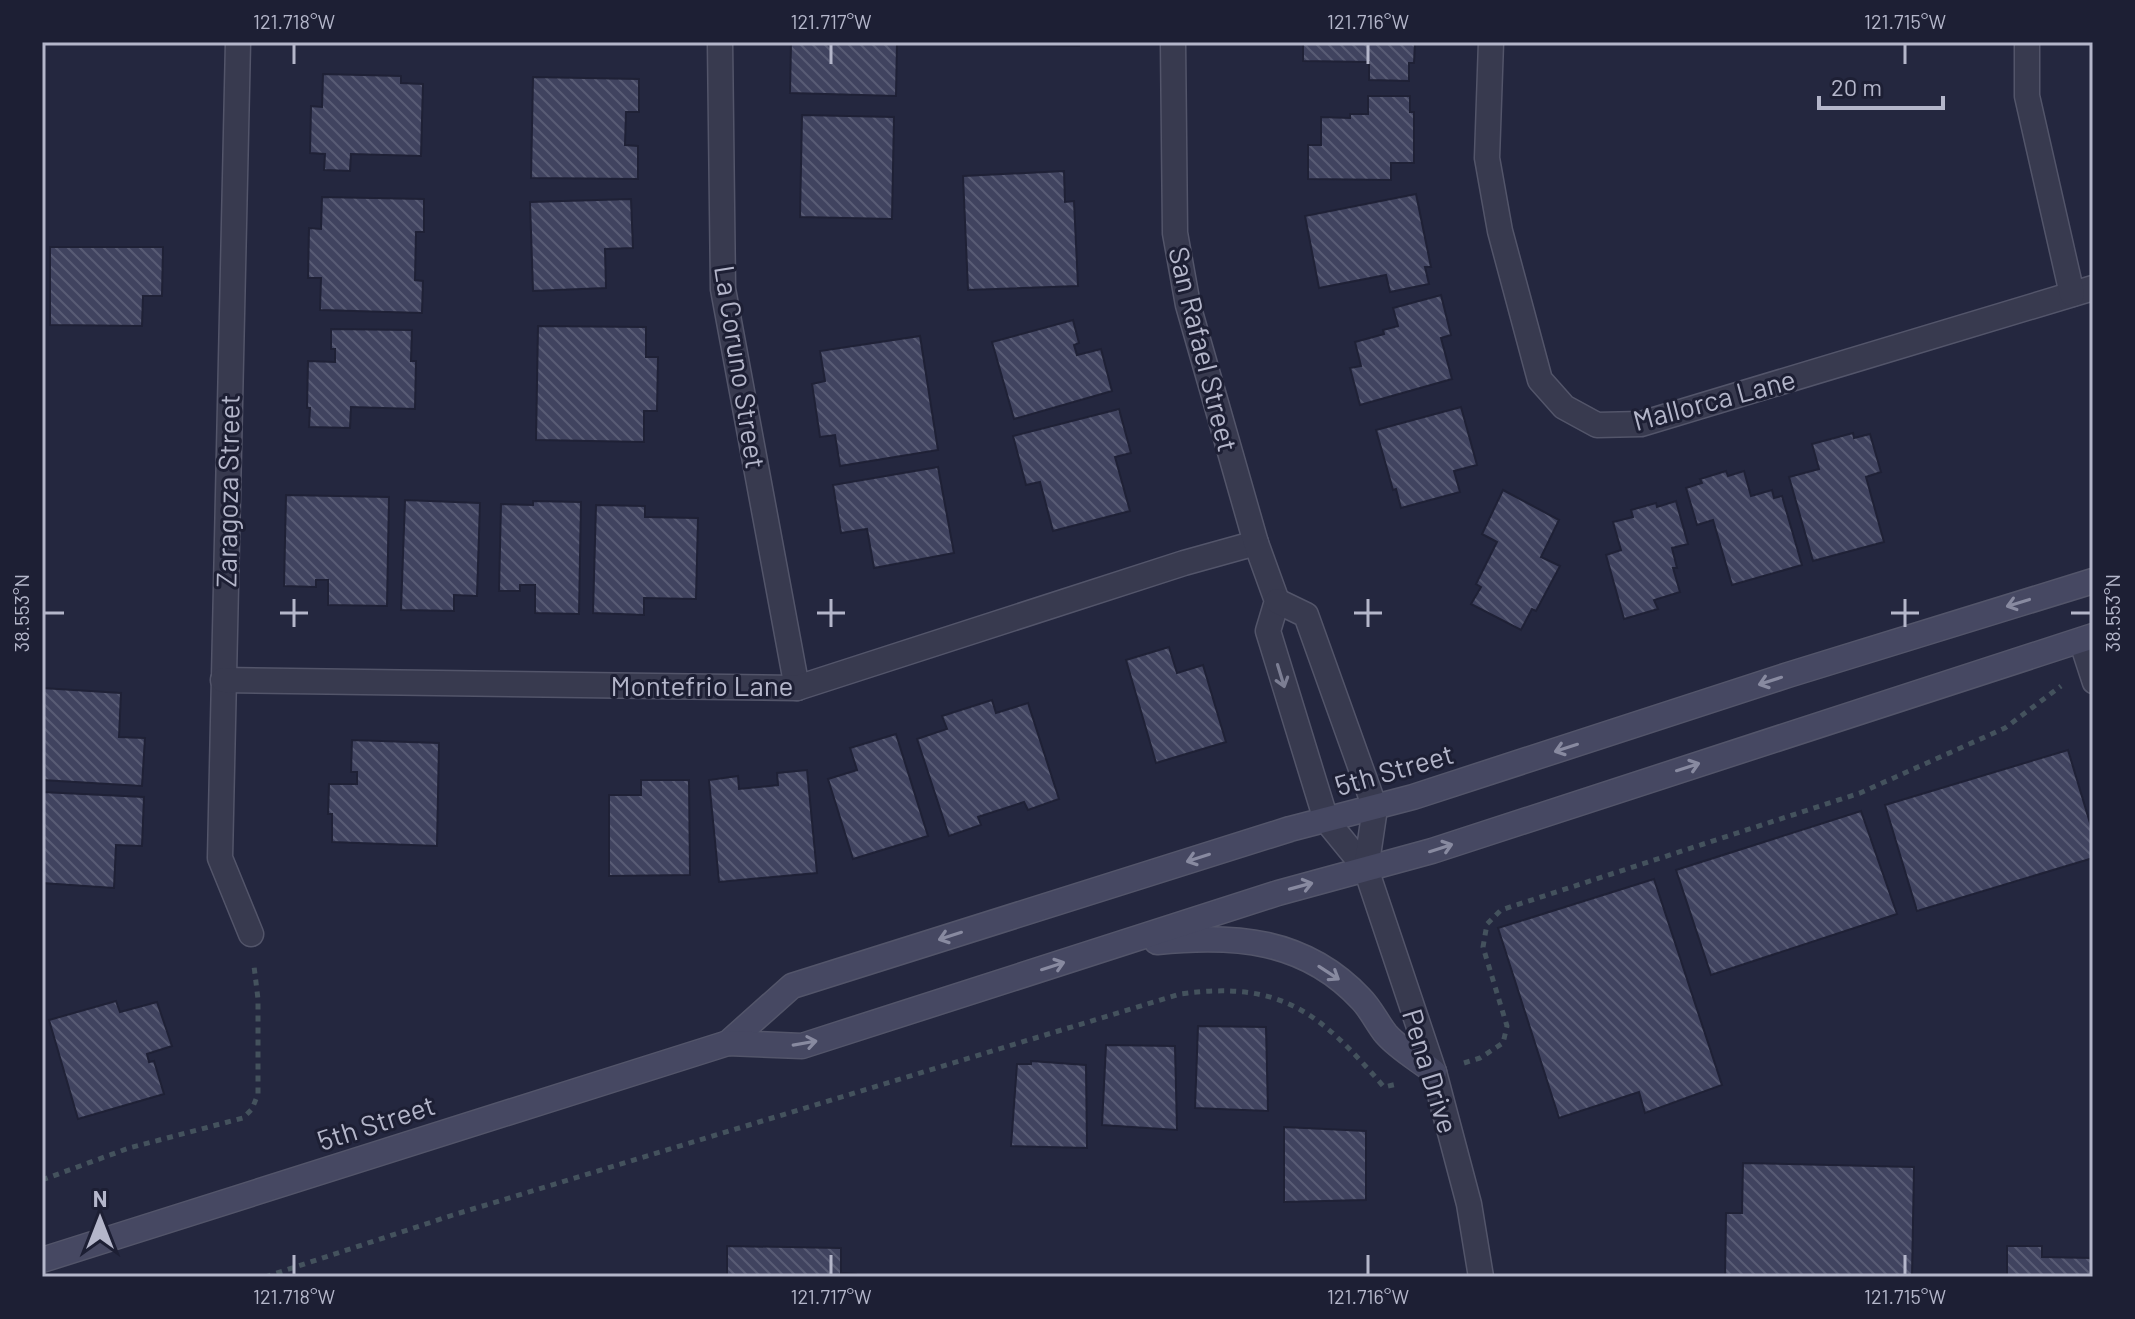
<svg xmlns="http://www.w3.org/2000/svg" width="2135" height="1319" viewBox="0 0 2135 1319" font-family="Barlow,sans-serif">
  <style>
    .building { fill: url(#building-back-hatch); stroke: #1f2136; stroke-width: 2 }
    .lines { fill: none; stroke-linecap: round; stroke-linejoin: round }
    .service-casing { stroke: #53556a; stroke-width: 23 }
    .minor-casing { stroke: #53556a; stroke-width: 27 }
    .tertiary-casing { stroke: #53556a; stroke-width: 27 }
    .secondary-casing { stroke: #53556a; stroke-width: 27 }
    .path { stroke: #44525d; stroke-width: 5; stroke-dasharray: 6 6; stroke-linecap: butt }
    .service { stroke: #383a4f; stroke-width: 20 }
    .minor { stroke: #383a4f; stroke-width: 24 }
    .tertiary { stroke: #383a4f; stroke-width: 24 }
    .secondary { stroke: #464862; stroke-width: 24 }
    .oneway { stroke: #888aa0 }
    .oneway2 { stroke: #7c7e93 }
    .ticks { fill: none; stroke: #b4b6ca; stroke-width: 3 }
    .labels { text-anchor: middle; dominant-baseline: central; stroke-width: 6; stroke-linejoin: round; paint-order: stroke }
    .street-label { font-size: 28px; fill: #b4b6ca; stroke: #1d1f34 }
    .neatline { fill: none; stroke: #b4b6ca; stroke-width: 3 }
    .ticks-label { font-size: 20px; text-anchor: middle; fill: #b4b6ca }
  </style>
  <defs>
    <pattern id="building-back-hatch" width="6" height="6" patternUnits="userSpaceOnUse" patternTransform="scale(2)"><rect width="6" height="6" fill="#40435f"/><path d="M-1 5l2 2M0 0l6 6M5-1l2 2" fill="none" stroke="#595c75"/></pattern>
  </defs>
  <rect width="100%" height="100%" fill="#24273f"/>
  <g class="building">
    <path d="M791,42H897L896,96L790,93Z"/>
    <path d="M977,42H1079V46L977,44Z"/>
    <path d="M1303,42H1415L1414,63H1409V81L1369,80V62L1303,61Z"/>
    <path d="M323,74L401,76V83L423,84L421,156L351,154L350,171L324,170L325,154L310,153L311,106L322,107Z"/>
    <path d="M533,77L639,79V112H626L625,145L638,146V179L531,178Z"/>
    <path d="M1368,96H1410V112H1414V163H1391V180L1308,179V145H1321V117L1350,118V114H1368Z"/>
    <path d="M802,115L894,117L892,219L800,217Z"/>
    <path d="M1064,171L1065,202L1074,201L1078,286L968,290L963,176Z"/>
    <path d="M1416,194L1431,267H1425L1429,284L1390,292L1386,275L1319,288L1305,216Z"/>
    <path d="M322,197L424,199V232H416L415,280L423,281L422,313L320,310L321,278H308L309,228L321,229Z"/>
    <path d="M631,199L633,248L605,249L606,288L533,291L530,202Z"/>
    <path d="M50,247H163L162,296H143L142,326L50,325Z"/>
    <path d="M1441,295L1451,335L1441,338L1452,379L1360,405L1350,368L1361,366L1355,342L1384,334L1383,330L1398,326L1393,308Z"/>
    <path d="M1073,320L1079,343L1074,345L1077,355L1101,349L1112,391L1014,419L992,342Z"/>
    <path d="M538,326L646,327V357H658L657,411H644V442L536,440Z"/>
    <path d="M331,329L412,330L411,361H416L415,409L351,407L350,428L309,427L310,408H307L308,361L335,362V349H331Z"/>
    <path d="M920,336L938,450L840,466L835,435L820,437L812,384L825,381L820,351Z"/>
    <path d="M1461,407L1477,465L1454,471L1460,492L1401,508L1396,489L1393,490L1376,430Z"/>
    <path d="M1119,409L1131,453L1115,457L1130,511L1053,531L1040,482L1026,485L1013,436Z"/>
    <path d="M1853,433L1854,438L1870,434L1881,472L1866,477L1884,542L1813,561L1789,477L1819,469L1812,444Z"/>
    <path d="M938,467L954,553L874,568L867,529L841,533L833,485Z"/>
    <path d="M1726,471L1728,476L1744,471L1751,496L1772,490L1774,498L1782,496L1802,565L1732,585L1713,520L1697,525L1686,488L1702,483L1700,479Z"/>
    <path d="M1503,490L1559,520L1541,557L1560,566L1536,611L1532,609L1521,630L1471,604L1481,587L1476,584L1497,542L1482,534Z"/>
    <path d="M286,495L389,497L387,606L328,605V580H316V587L284,586Z"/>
    <path d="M405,500L480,503L477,596L454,595V611L401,610Z"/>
    <path d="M533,501L581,502L579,614L535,613V585H520V591H499L501,504L533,505Z"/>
    <path d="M1676,501L1688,544L1672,548L1677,568H1673L1680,592L1654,600L1658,609L1624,619L1606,555L1621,550L1613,522L1633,517L1631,510L1656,503L1657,507Z"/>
    <path d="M596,505L645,506V517L698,518L696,599L644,598V615L593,613Z"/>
    <path d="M1169,647L1177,673L1203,665L1226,742L1156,763L1126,660Z"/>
    <path d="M42,688L121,693L119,737L145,738L142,786L42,780Z"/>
    <path d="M992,700L996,713L1028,703L1059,799L1028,810L1024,802L978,817L981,825L949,836L917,739L947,729L942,716Z"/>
    <path d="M896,734L928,836L853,859L828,779L857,770L850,748Z"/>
    <path d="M352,740L439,743L437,846L332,842V814H328L329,784H357V772H351Z"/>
    <path d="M2068,750L2093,833V858L1917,911L1885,805Z"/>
    <path d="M807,770L817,873L719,882L709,780L738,776L739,789L778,785L777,773Z"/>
    <path d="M641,780H689L690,875L609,876V795H641Z"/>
    <path d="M42,792L144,797L142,846L116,845L114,888L42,883Z"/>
    <path d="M1861,811L1897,914L1711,975L1676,870Z"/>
    <path d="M1654,879L1722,1085L1645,1113L1639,1092L1559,1118L1498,928Z"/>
    <path d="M116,1001L120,1012L157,1002L172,1046L147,1054L149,1062L154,1061L164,1094L78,1119L49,1020Z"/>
    <path d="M1198,1026L1266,1027L1268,1111L1195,1108Z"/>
    <path d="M1106,1045L1175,1046L1177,1130L1102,1125Z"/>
    <path d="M1031,1061L1086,1065L1087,1148L1011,1146L1017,1064H1031Z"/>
    <path d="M1284,1127L1366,1131V1200L1284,1202Z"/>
    <path d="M1743,1163L1914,1167L1912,1277H1725L1726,1213H1742Z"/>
    <path d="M727,1246L841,1248V1273L856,1274V1277H727Z"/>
    <path d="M2007,1246H2042V1257L2093,1258V1277H2007Z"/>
  </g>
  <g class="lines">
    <defs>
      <path id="service" d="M2079,640L2093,683"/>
      <g id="minor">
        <path d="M238,42L220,858L251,934"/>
        <path d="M720,42L723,289L797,688"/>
        <path d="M1491,42L1487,158L1500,231L1540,380L1564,407L1597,425L1641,424L2093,288"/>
        <path d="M2027,42V96L2072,294"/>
        <path d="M223,680L797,688L1184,563L1256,543"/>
      </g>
      <g id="tertiary">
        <path d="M1173,42L1175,233L1188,305L1256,543L1277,601L1268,631L1326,820L1366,869L1434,1072L1469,1204L1481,1277"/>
        <path d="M1277,601L1306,615L1375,808L1366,869"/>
      </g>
      <g id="secondary">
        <path d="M1157,942C1234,934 1305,939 1361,999C1371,1009 1377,1023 1386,1034C1399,1049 1419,1060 1434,1072"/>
        <path d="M728,1043L792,986L1290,829L1413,797L1788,675L2093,581"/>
        <path d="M42,1260L728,1043L802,1046L1278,893L1432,851L2093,636"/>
      </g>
    </defs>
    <use href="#service" class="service-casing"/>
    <use href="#minor" class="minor-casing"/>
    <use href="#tertiary" class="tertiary-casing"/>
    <use href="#secondary" class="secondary-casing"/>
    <g class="path">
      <path d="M1464,1063L1480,1058L1503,1043L1507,1026L1483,947L1487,924L1501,910L1860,793L2005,728L2061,686"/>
      <path d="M42,1180L129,1148L243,1118L252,1109L258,1094V999L254,966"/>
      <path d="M265,1277L453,1215L1180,994C1282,980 1320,1013 1384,1087L1397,1084"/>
    </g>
    <use href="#service" class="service"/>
    <use href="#minor" class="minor"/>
    <use href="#tertiary" class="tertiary"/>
    <use href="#secondary" class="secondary"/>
  </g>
  <defs><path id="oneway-shaft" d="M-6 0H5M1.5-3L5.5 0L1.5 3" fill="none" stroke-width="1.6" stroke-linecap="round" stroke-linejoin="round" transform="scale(2)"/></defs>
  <g class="oneway">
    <use href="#oneway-shaft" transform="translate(2018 603) rotate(163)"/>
    <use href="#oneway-shaft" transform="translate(1770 681) rotate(162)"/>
    <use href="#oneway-shaft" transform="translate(1566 748) rotate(162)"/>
    <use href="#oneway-shaft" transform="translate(1688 767) rotate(-18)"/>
    <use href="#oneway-shaft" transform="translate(1441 848) rotate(-18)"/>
    <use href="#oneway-shaft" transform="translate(1198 858) rotate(162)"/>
    <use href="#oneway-shaft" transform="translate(1301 886) rotate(-15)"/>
    <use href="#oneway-shaft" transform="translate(950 936) rotate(162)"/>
    <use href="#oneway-shaft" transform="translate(1053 966) rotate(-18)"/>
    <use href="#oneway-shaft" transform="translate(1329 973) rotate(33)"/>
    <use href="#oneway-shaft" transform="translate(805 1043) rotate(-10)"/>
  </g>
  <use class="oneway2" href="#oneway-shaft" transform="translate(1281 676) rotate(73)"/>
  <path class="ticks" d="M294,44V64M831,44V64M1368,44V64M1905,44V64M294,599V627M831,599V627M1368,599V627M1905,599V627M44,613H64M280,613H308M817,613H845M1354,613H1382M1891,613H1919M2071,613H2091M294,1255V1275M831,1255V1275M1368,1255V1275M1905,1255V1275"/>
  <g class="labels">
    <g class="street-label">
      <text transform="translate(1204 349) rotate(76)">San Rafael Street</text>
      <text transform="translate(741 367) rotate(81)">La Coruno Street</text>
      <text transform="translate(1714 399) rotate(-15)">Mallorca Lane</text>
      <text transform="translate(227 491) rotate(-89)">Zaragoza Street</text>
      <text x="702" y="685">Montefrio Lane</text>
      <text transform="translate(1394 769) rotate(-16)">5th Street</text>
      <text transform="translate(1431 1071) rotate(73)">Pena Drive</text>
      <text transform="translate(376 1122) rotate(-18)">5th Street</text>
    </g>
  </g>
  <rect width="2135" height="1319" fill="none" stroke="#1d1f34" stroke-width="88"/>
  <g transform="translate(100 1219)" stroke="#1d1f34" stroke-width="6" paint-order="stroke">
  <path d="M0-6L14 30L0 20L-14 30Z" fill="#b4b6ca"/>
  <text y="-12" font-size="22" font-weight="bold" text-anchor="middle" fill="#b4b6ca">N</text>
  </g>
  <path d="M1819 96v12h124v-12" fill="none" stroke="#b4b6ca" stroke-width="4"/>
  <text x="1831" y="96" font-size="24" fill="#b4b6ca" stroke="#1d1f34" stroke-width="6" paint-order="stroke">20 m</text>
  <rect x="44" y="44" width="2047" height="1231" class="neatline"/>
  <g class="ticks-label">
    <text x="294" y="29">121.718°W</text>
    <text x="831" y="29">121.717°W</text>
    <text x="1368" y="29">121.716°W</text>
    <text x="1905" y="29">121.715°W</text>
    <text transform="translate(22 613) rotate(-90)" y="7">38.553°N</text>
    <text transform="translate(2113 613) rotate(-90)" y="7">38.553°N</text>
    <text x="294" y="1304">121.718°W</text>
    <text x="831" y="1304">121.717°W</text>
    <text x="1368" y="1304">121.716°W</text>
    <text x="1905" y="1304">121.715°W</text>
  </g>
</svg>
